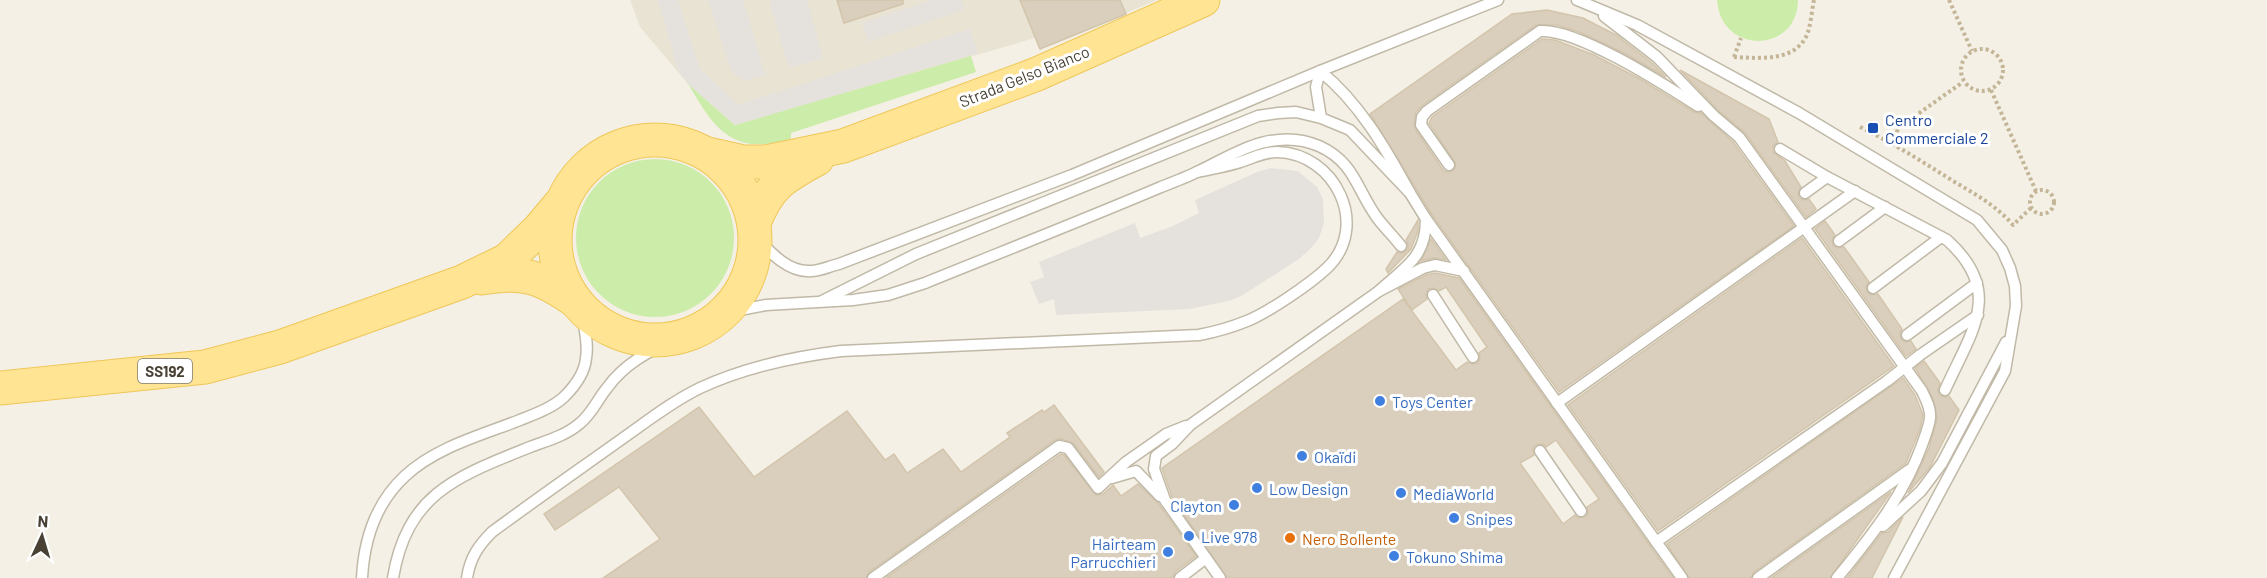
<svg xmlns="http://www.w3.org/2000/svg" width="2267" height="578" viewBox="0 0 2267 578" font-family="Barlow,sans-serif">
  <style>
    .residential { fill: #e9e3d3 }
    .green { fill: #ccedaa }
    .parking { fill: #e5e2de }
    .building { fill: #dacfbd; stroke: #d3c5ac; stroke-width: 1.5; fill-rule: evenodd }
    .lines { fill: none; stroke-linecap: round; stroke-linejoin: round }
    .lane-casing { stroke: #c1b9a7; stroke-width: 13 }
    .primary-casing { stroke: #efc758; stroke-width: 35 }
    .path { stroke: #c4b597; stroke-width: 4; stroke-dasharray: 3 3; stroke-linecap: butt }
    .lane { stroke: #fff; stroke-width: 10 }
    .primary { stroke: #ffe494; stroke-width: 33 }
    .transit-dot { fill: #1a4fb4; stroke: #fff; stroke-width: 2 }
    .shop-dot { fill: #3f7fe0; stroke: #fff; stroke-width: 2 }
    .food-dot { fill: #e8710a; stroke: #fff; stroke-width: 2 }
    .labels { text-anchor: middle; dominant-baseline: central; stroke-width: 6; stroke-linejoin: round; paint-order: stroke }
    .shield { fill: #fff; stroke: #7f7a71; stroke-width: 1.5 }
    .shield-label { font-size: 15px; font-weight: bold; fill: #484134 }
    .street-label { font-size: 16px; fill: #484134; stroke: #fff }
    .transit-label { font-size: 16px; fill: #164399; stroke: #fff; text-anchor: start }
    .shop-label { font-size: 16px; fill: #366cbe; stroke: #fff; text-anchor: start }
    .food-label { font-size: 16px; fill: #c56008; stroke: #fff; text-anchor: start }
  </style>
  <rect width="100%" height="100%" fill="#f4f0e5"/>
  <path class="residential" d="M630,0H1157L1040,49L1035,38L735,125L688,84L640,27Z"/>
  <g class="green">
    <path d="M1717,0H1798C1798,53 1721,56 1717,0Z"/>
    <path d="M971,56L976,72L791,133V139C782,141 773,144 764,144C723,148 706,113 688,84L735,125Z"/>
    <circle cx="655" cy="238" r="79"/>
  </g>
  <g class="parking">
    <path d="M658,0H678L699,67L738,105L970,29L978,53L735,125L688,84L678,70Z"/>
    <path d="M708,0H743L765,75L744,81L731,71Z"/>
    <path d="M769,0H807L823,58L789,68Z"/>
    <path d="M932,0H961L964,10L868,42L862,23Z"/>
    <path d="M1271,168L1298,171L1317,187L1323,199L1324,223L1319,238L1311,248L1299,259L1243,295L1232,300L1190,309L1056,315L1054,299L1039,304L1030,282L1044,277L1039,262L1135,223L1140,238L1173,226L1199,213L1195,200L1257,172Z"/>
  </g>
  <g class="building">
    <path d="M837,0H903V4L844,23Z"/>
    <path d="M1020,0H1120L1126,14L1040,49Z"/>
    <path d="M1547,10L1583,18L1616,35L1652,63L1666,77L1624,53L1579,32L1557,25H1536L1423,105L1416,112L1414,124L1415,129L1443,170L1446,172L1453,171L1456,164L1429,123L1432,117L1542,39L1555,40L1594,55L1640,79L1694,112L1701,113L1733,142L1794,226L1559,392L1432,215L1370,114L1512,14Z"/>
    <path d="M1680,70L1769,119L1778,142L1773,146V152L1785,161L1801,187L1798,193L1799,198L1805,200L1809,199L1816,209L1806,217L1745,133L1719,111Z"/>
    <path d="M1418,220V231L1411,249L1388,273L1386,269L1397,252L1403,253L1408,249V244L1406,240Z"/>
    <path d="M1825,221L1835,235L1832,239L1833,245L1837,248L1844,247L1869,282L1866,286L1867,292L1871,295L1878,294L1902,329L1900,333L1901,339L1905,342L1911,341L1916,349L1906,356L1815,229Z"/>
    <path d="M1802,238L1894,366L1658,531L1568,405Z"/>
    <path d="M1431,239L1446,260L1434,258L1421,261Z"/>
    <path d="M1435,273L1459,278L1673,578H1227L1172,497L1162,468L1403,299L1456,370L1467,362L1473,364L1478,363L1480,357L1479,353L1487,347L1446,287L1439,291L1433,288L1428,289L1426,295L1427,299L1412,310L1398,289L1426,275ZM1556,440L1599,499L1587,507L1588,514L1585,517L1578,518L1575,515L1563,524L1520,463L1534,455L1533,448L1536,445L1543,444L1546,447Z"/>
    <path d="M1924,361L1940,383L1938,390L1939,395L1945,397L1949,396L1959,410L1930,467L1908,493L1929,448L1937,419L1933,398L1915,368Z"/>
    <path d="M1903,378L1915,395L1923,415L1920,429L1906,463L1754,572L1751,578H1689L1667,544Z"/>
    <path d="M1054,405L1104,472L1099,477L1073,443L1061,439L1055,440L869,572L866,578H603L660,539L619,487L555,530L544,514L699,407L754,477L847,411L885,460L894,454L907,473L943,449L961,472L1010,437L1007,433L1042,410L1044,412Z"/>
    <path d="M1061,454L1064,455L1096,495L1103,494L1113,485L1121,496L1138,484L1158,503L1196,556L1175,572L1173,578H886Z"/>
    <path d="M1891,492L1830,578H1771Z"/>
    <path d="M1903,517L1872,578H1847L1882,533L1888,532Z"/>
  </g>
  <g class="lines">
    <defs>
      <g id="lane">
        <path d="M1577,0L1637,25L1799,113L1977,220L2002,250L2010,268L2015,286L2016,306L2005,371L1894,578"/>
        <path d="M1604,16L1657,57L1714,116L1739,137L1922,391C1926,400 1931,408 1930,418C1929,427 1925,436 1922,445C1904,495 1871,537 1837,578"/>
        <path d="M1780,149L1827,177L1947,240C2005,292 1971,332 1945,390"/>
        <path d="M1449,165L1421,125L1422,117L1427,111L1540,31C1577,28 1665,85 1698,106"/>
        <path d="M1410,193L1426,219L1682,578"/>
        <path d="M1805,193L1827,177"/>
        <path d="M1426,219C1426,258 1405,267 1379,291L1423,268L1435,265L1464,271"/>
        <path d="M755,236C769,251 788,273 811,271C820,271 830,266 839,264L1072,175L1320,71L1498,0"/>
        <path d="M1839,241L1885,207"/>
        <path d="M1873,288L1941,237"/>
        <path d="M1433,295L1473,357"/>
        <path d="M822,301L916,254L1258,116L1278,113L1296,112L1321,118L1350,130L1410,193C1386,149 1359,102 1320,71L1316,87L1321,118"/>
        <path d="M724,313L766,305L853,300L888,295L925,283C1004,251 1083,220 1161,187C1174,182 1187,177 1199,171C1220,161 1239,149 1261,143C1280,138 1301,138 1319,146C1355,162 1357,191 1378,219C1385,228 1394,237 1401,246"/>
        <path d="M1907,335L1977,283"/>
        <path d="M1557,403L1855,191"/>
        <path d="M1540,451L1581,511"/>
        <path d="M1112,478L1136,471L1160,496"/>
        <path d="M1883,526L1921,491L1942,463L2006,342"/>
        <path d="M1656,542L1887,381L1920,355L1978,315"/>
        <path d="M362,578C364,539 376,503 405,476C436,447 482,435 520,420C535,414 552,408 564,397C574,387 585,372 586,358C589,342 583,324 581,308"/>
        <path d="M393,578C407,493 458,476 530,447C546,441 565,436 579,424C592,414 597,400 607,388C625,363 650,351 676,338"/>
        <path d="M467,578C470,558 478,546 492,532C534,501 577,471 619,441C645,423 671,402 700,388C745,367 792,357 841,351L1199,335C1215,332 1232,327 1247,321C1269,312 1310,284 1327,268C1371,226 1335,153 1277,152C1262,152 1251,159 1237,163C1224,167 1210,169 1197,172"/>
        <path d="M873,578L1059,446L1068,448L1098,488L1126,462L1166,434L1186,426"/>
        <path d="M1180,578L1206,558"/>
        <path d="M1220,578L1165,500L1154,469L1156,456L1172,444L1190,425L1379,291"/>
        <path d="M1758,578L1909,470"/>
      </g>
      <g id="primary">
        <circle cx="655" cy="240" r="100"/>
        <path d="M708,154L744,162H766L843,146L1037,74L1203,0"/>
        <path d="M754,223C769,185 782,178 817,159"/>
        <path d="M481,278C522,271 540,276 574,300"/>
        <path d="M0,388L205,367L280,347L462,282L507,260L539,229L560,204"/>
      </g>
    </defs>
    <use href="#lane" class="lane-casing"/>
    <use href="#primary" class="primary-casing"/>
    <g class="path">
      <path d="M1949,0L1972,51"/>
      <circle cx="1982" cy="70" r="21"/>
      <path d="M1734,57C1759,58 1797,63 1808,32C1811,22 1812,10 1814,0"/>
      <path d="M1734,57L1741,38"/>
      <path d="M1991,90L2036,191"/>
      <path d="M1860,127C1893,143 1923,162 1953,181C1975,194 1997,206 2013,225L2031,208"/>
      <path d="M1894,144L1898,128L1963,82"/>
      <circle cx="2042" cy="202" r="12"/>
    </g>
    <use href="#lane" class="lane"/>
    <use href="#primary" class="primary"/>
  </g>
  <rect class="transit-dot" x="1867" y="122" width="12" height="12" rx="3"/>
  <g class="shop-dot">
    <circle cx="1380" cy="401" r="6"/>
    <circle cx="1302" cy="456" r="6"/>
    <circle cx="1257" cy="488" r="6"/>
    <circle cx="1401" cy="493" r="6"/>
    <circle cx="1234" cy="505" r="6"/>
    <circle cx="1454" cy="518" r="6"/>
    <circle cx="1189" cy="536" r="6"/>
    <circle cx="1168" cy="552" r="6"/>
    <circle cx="1394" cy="556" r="6"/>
  </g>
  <circle class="food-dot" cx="1290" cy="538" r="6"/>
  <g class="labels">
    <rect class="shield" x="138" y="359" width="54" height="24" rx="4.5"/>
    <g class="shield-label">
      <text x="165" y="371">SS192</text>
    </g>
    <g class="street-label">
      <text transform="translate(1024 76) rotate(-22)">Strada Gelso Bianco</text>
    </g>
    <g class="transit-label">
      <text x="1885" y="119">Centro<tspan x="1885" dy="18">Commerciale 2</tspan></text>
    </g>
    <g class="shop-label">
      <text x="1392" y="401">Toys Center</text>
      <text x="1314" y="456">Okaïdi</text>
      <text x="1269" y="488">Low Design</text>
      <text x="1413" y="493">MediaWorld</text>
      <text x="1222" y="505" text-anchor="end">Clayton</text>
      <text x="1466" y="518">Snipes</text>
      <text x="1201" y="536">Live 978</text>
      <text x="1156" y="543" text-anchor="end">Hairteam<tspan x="1156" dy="18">Parrucchieri</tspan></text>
      <text x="1406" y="556">Tokuno Shima</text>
    </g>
    <g class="food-label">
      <text x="1302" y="538">Nero Bollente</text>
    </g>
  </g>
  <g transform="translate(42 536) rotate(4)" stroke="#ffffff" stroke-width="4.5" paint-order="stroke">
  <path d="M0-4.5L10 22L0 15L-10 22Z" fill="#484134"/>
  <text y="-9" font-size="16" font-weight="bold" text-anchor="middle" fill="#484134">N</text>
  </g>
</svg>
